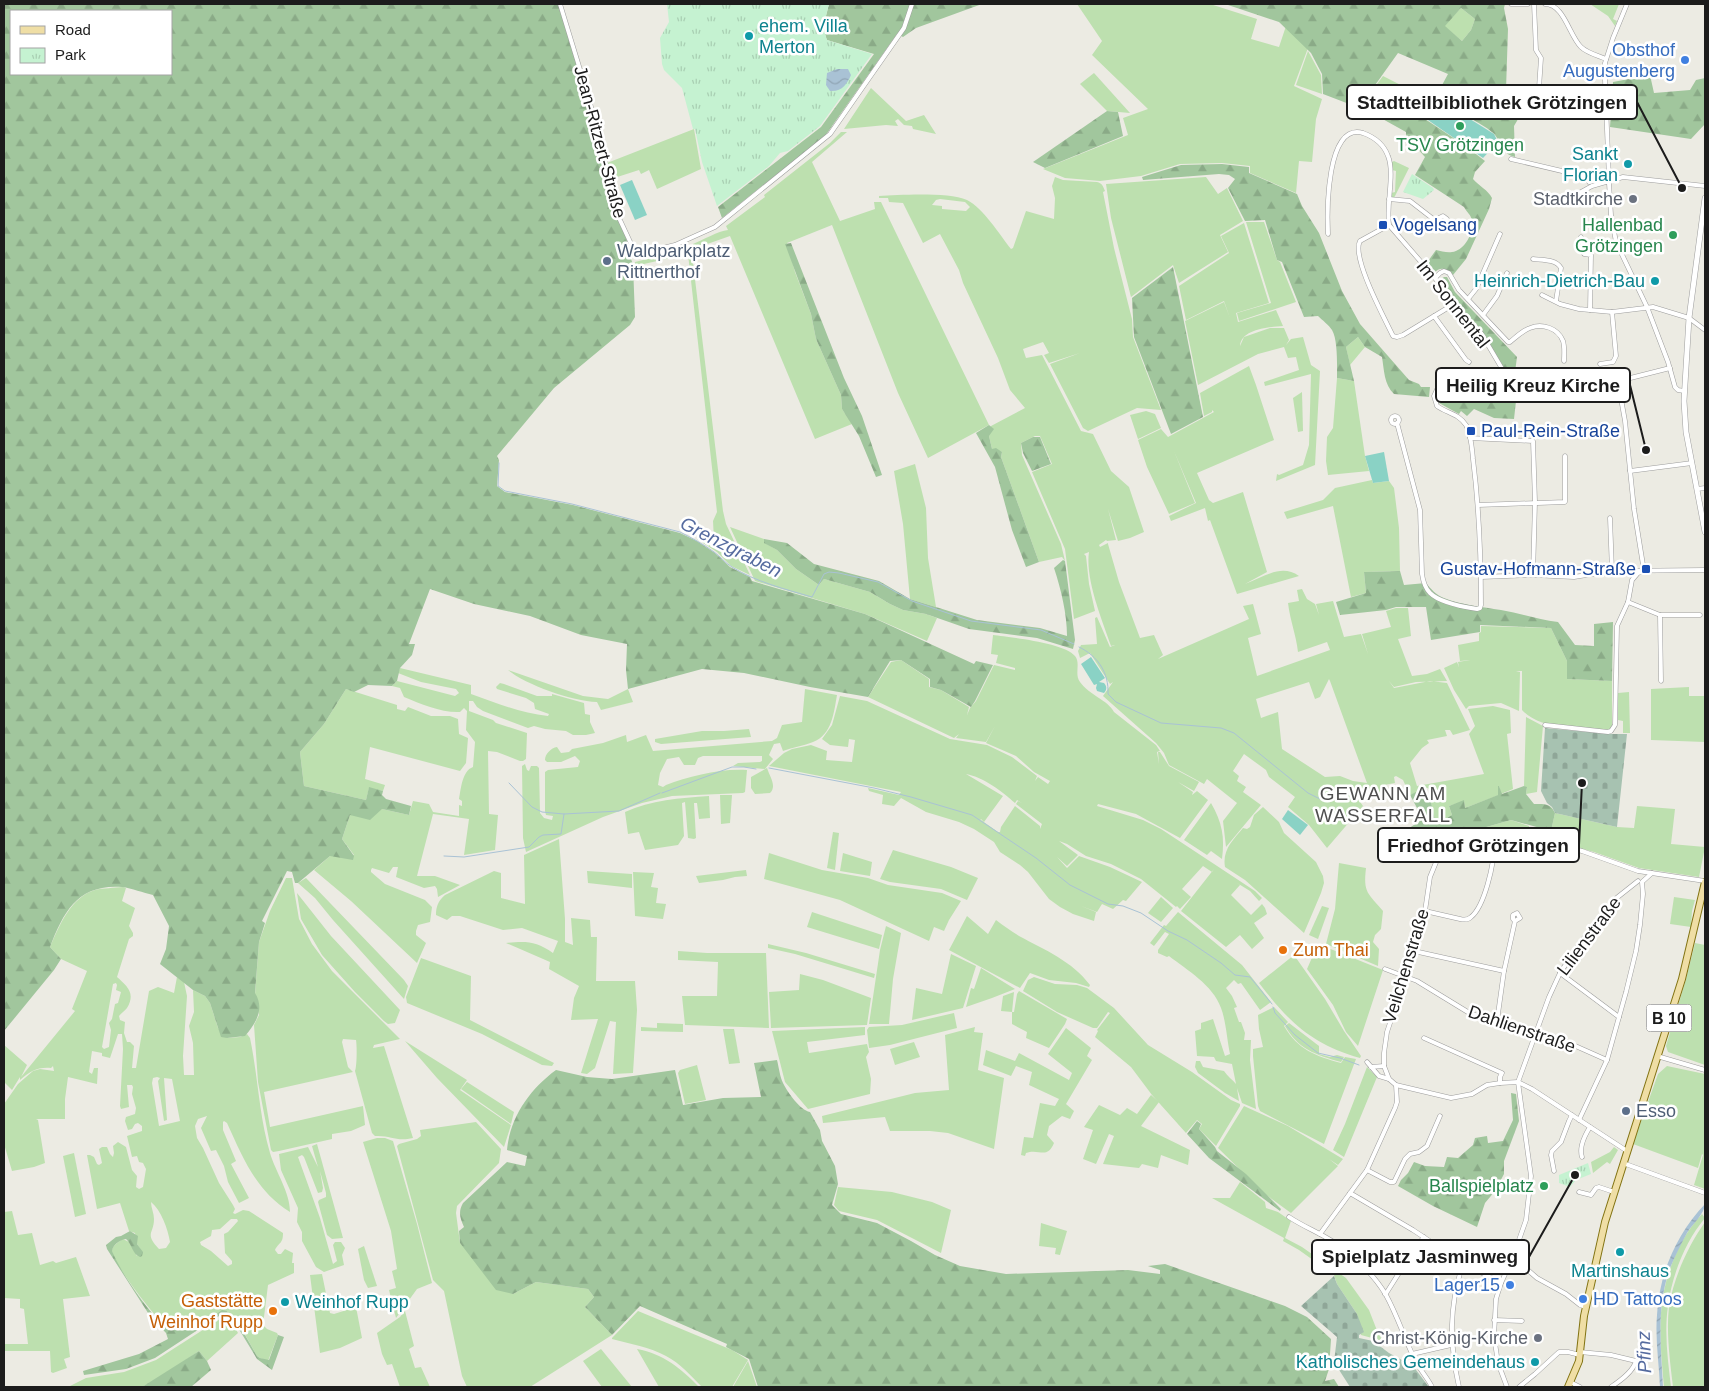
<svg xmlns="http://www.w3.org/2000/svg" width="1709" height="1391" viewBox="0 0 1709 1391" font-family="Helvetica,sans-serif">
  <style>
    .grass { fill: #bde0af; fill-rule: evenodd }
    .forest { fill: url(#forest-firs); fill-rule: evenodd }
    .cemetery { fill: url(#cemetery-stones) }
    .park { fill: url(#park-tufts) }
    .pitch { fill: #8ad2c5 }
    .water { fill: url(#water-waves) }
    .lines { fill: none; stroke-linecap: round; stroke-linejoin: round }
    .stream { stroke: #a9c2d5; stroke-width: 1 }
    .minor-casing { stroke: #9d9d9d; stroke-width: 5 }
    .tertiary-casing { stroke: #9d9d9d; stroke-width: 6 }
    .primary-casing { stroke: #827312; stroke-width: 8 }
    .minor { stroke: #fff; stroke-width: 4 }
    .tertiary { stroke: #fff; stroke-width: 5 }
    .primary { stroke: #efdea5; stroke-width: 6 }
    .minor-bridge-casing { stroke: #9d9d9d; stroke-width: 5; stroke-linecap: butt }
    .minor-bridge { stroke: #fff; stroke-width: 4 }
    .culture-dot { fill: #0f9aa8; stroke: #fff; stroke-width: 2 }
    .shop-dot { fill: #3f7fe0; stroke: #fff; stroke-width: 2 }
    .leisure-dot { fill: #2e9e5b; stroke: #fff; stroke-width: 2 }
    .worship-dot { fill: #6b7280; stroke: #fff; stroke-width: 2 }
    .transit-dot { fill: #1a4fb4; stroke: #fff; stroke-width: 2 }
    .service-dot { fill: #5c6f8a; stroke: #fff; stroke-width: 2 }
    .food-dot { fill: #e8710a; stroke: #fff; stroke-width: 2 }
    .labels { text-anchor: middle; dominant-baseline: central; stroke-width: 5; stroke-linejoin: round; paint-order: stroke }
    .shield { fill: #fff; stroke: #606060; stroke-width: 1 }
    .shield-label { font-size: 16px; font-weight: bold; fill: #1c1c1c }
    .culture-label { font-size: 18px; fill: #0d838f; stroke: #fff; text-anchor: end }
    .shop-label { font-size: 18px; fill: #366cbe; stroke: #fff; text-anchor: end }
    .street-label { font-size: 18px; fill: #1c1c1c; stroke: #fff }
    .leisure-label { font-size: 18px; fill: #27864d; stroke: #fff; text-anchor: end }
    .worship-label { font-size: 18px; fill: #5b616d; stroke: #fff; text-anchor: end }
    .transit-label { font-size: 18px; fill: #164399; stroke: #fff; text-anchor: start }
    .service-label { font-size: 18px; fill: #4e5e75; stroke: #fff; text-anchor: start }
    .food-label { font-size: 18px; fill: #c56008; stroke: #fff; text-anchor: start }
    .water-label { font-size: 19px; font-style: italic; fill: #556b9f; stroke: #fff }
    .neighbourhood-label { font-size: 19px; letter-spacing: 1px; fill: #4f4f4f; stroke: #fff }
    .leader { fill: none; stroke: #1c1c1c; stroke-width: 2 }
    .callout-dot { fill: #1c1c1c; stroke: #fff; stroke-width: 2 }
    .callout { fill: #fff; stroke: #1c1c1c; stroke-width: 2 }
    .callout-label { font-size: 19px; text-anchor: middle; font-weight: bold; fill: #1c1c1c }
  </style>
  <defs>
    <pattern id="forest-firs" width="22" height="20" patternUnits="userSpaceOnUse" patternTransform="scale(1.25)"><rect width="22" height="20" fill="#a1c69d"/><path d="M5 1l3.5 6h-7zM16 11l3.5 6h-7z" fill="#8aaa87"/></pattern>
    <pattern id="cemetery-stones" width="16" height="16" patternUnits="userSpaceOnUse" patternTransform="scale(1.25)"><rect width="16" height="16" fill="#a7c2b1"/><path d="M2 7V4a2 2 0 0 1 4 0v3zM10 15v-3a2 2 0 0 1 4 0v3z" fill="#8fa698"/></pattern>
    <pattern id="park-tufts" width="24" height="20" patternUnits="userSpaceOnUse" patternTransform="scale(1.25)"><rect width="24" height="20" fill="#c5f2d1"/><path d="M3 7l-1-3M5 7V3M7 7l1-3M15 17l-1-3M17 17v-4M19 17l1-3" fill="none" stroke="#a9cfb3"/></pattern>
    <pattern id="water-waves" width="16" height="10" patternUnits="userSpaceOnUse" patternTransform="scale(1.25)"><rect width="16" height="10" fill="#a9c2d5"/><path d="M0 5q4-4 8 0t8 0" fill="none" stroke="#91a6b6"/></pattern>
  </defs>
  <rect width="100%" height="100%" fill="#ecebe3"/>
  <g class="grass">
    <path d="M1077,4H1210L1257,19L1251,39L1279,47L1286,26L1308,48L1294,86L1322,99L1316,119L1312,162L1299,161L1296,193L1250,173V166L1222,163L1180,164L1141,176L1100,181L1065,178L1043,169L1128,135L1123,118L1148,109L1092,55L1102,41Z"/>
    <path d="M1590,4H1619L1613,19L1617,21L1615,26L1608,16Z"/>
    <path d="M1461,8L1475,19L1471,30L1462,41L1444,26Z"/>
    <path d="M1308,51L1321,75L1322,94L1296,85Z"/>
    <path d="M1094,73L1130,113L1107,111L1080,84Z"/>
    <path d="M1383,76L1432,101L1425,117L1374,88Z"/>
    <path d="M871,88L906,121L924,115L936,134L913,129L912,126L904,125L898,119L895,121L898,126L886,125L844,129Z"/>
    <path d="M694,129L701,169L657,189L649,170L641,174L639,170L611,179L607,163Z"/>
    <path d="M841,132H847L812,162L840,221L875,209L874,202H881L989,425L928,458L898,393L832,225L787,243L795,272L811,314L816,339L841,395L842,409L852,424L815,439L730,236L693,249V244C703,240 718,231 728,230L726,226L765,197L764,195L830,143Z"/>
    <path d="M1394,161L1409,168L1394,198L1391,197V193L1395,192L1396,171L1392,170V162Z"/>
    <path d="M1055,177L1063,180L1097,182C1102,183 1103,186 1105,191L1103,192L1114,248L1132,319L1133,337L1161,410L1137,408L1088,431L1083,428L1050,364L1080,353L1049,363L1044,355L1049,353L1043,342L1023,349L1026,358L1042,355L1081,431L1093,434L1111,471L1129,487L1144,532L1130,538L1118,541L1108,509L1116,540L1107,541L1106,540L1099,545L1100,547L1108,543V544L1119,582L1140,638L1154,635L1163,655L1158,659L1249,619L1243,606L1253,604L1261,634L1248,638L1257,676L1330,650L1327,642L1298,652C1296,635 1290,620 1288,603L1299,601L1297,590L1302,589L1307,599L1315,604L1319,615L1316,604L1333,601L1344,637L1361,634L1368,654L1362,634L1391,627L1386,611L1396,608H1408L1411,636L1398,639L1412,676L1427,674L1440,669L1447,681L1416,682L1394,687L1389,681L1394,688L1430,681L1447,683L1470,730L1453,735L1450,730H1445L1447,736L1427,740L1429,743L1422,748L1410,763L1417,786L1484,774L1469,734L1475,726L1468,709L1493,706L1510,710L1511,733L1507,734L1513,789L1501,794L1499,786V795L1465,808L1464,801L1449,806L1452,815L1436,824L1430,798L1445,796L1425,787L1427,799L1425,800L1416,793L1410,795L1403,780L1396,776L1394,777L1395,783L1384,785L1385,793L1380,797L1368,787L1358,799L1363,806L1327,848L1309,825L1288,807L1295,797L1269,777L1266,770L1244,754L1233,771L1239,776L1237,781L1246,787L1243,792L1261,805L1226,847L1223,821L1237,803L1207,779L1204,784L1169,765L1164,753L1156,743L1103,696L1113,682L1110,684L1090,653L1080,658L1078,651L1081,645L1097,644L1095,618L1097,617L1110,647L1115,645L1111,646C1102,620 1085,579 1089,552L1084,554L1086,556L1089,584L1095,611L1074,619L1065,549L1032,472L1052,464L1040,436H1035L1021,443L1022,455L1061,544L1065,561L1062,557L1039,562L1001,457L1002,452L992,449L989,436L991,426L1025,408L1010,390L998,358L963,283L959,270L940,234L923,243L903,203L889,202L888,198H879V196C900,195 948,192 967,200C983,208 1000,235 1011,249L1013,248L1026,211L1054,219L1055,198L1052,186ZM940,199L965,202L970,207L966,211L942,209V206L932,205L936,200ZM1329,679L1330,681L1367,783L1353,781L1340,776L1325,777L1282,749L1278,712L1261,718L1256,699L1309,682L1315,699L1320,697Z"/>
    <path d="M1206,177L1218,194L1227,188L1243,221L1220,235L1228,252L1179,283L1173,265L1131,297L1111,218L1106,184Z"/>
    <path d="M1246,222H1264L1277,260L1280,262L1296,302L1239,321L1237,313L1271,303Z"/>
    <path d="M1244,223L1269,303L1236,313L1238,322L1276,310L1283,326C1269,327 1241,329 1240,346L1244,337L1270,328H1284L1289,340L1286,345L1291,339L1303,337L1311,365L1320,371L1315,465L1276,481L1277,474L1279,475L1303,465L1309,445L1311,374L1265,386L1264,382L1299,370L1296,357L1288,358L1284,347L1258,354L1198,385L1185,321L1224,302L1230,318L1224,301L1186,320L1179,286L1229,253L1221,236Z"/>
    <path d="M691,246L723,511L726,524L750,575L731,566L717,552L697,539L714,540L713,521L717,512L688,254L635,266V262L671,253Z"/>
    <path d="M1358,337L1365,347L1350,365L1346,347Z"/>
    <path d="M1249,366L1256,385L1274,440L1197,473L1209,500L1213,503L1243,492L1267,572L1245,584C1262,578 1281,563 1299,576L1237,594L1210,520L1208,521L1205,508L1171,521L1169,516L1196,503L1174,451L1195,503L1169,514L1147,467L1138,440L1161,429L1168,437L1214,412L1212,410V412L1204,416L1200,393Z"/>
    <path d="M1337,378L1354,381L1365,456L1369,471L1328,475L1326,461L1327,437L1333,428Z"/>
    <path d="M1302,392L1303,431L1298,432L1293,398Z"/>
    <path d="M1146,411L1155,414L1161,428L1138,439L1130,415Z"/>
    <path d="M915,464L926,508L928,558L936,607L910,599L903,524L894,471Z"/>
    <path d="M1372,480L1373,483L1389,481L1394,488L1399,528L1400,571L1364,572L1366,593L1351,597L1333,506L1287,519L1284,512L1323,500L1335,488Z"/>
    <path d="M730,527L764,539L765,543L777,550L796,569L819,585L824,579L870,592L890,604L903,610L926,614L937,618L927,641L865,614L755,581Z"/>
    <path d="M1481,626L1551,628L1567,661V679L1612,681V726L1609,730C1583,728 1541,731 1522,710V671H1516L1520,672L1519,711L1501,703L1469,706L1466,709L1454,690L1444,668L1457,662L1459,667L1458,662L1470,660L1460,661L1458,645L1479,641V633L1481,632Z"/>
    <path d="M993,635C1010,637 1065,643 1075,656C1081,663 1074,674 1080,682C1089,695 1108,700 1114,712L1156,745L1160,751L1157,752L1159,764L1158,752H1160L1169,766L1199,782L1194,791L1178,782L1193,792L1192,795L1197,791L1208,800L1180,838L1136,814L1098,804L1097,806L1143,820L1161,829L1255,891L1262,898L1259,901L1250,891L1237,883L1240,885L1231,895L1251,915L1262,904L1265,908L1267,914L1254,923L1264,938L1252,949L1240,935L1226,947L1181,911L1214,869L1212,872L1203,866L1182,889L1191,897L1180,909L1177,906L1176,907L1141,879L1111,864L1086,856L1067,844L1059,841L1078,855L1067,866L1057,857L1067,868L1079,856L1110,867L1142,882L1126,901L1123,900L1113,909L1102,904L1097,912L1081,906L1096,912L1094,921L1073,914L1060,907L1049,899L1028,872L1020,865L1000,852L994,842L974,829L959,822L926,812L901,798L894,806L882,804L883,795L869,791L868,788L899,795L901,792L769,766L784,753L792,749L811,745L827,751L826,760L852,762L855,740L849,739L848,747L830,745L822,739L832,725L840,696L867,701L950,739L987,745L1012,757L1037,776L1035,781L1038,777L1048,784L1050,781L1034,772L1016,756L986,743L995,726L986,742L956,738L959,734L954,738L868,697L891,662L901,660L929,679V687L941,690L969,707L967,715L970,708L976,701L994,665L1015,670V668L996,663L998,655L991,654ZM966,774C983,777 1003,792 1015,803L1017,800L1022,803L1018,801L1016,804L1042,824L1040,829V826L1015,806L1001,827L1000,832H998L981,820L980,821L981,819L984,822L1003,796Z"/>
    <path d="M400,668L471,685V694C496,703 521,713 548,716L549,714L535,709L534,703L526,698L497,689L496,687L500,683L504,684L537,696H552V694L584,703L585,714L590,715V722L595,733L586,735H573L566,731L545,729L534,726L528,728L483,711L477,707L473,701H469V711L493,720L496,723L527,733L526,759L523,761H520L497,752L488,751L489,814L498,815L495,850L464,855L469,819L433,814L417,876H435L460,885L438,897L437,889L435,886L424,888L396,877L398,867H393L389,873L372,868L371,870V872L385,884L425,900L432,907L430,922L418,925L416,931V935L426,943L417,963L351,901L314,870L330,856L354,855L342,839L350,815L382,809L409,815L413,801L429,804L433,812L459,816V805L462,806V801L459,799C461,789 462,771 473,767L475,742L466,730L467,711L464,708L460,712C442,713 421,704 404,697L400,688L392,686L397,681L455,696L459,693L456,689L421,682L398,673Z"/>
    <path d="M508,670L583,696L608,699L628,689L633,702L601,710L597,702C572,701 526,685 508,670Z"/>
    <path d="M1689,687V696H1705V742L1651,740V689Z"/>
    <path d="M346,689L397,705V709L405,711L408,707L431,716H450L458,719L459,734L468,738L466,763L460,771L370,747L365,779L385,785L383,791L369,788L366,800L304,786L300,752L324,724Z"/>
    <path d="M805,689L837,695C834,712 832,735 813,742C804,746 793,747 783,751L780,743L774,744L769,755L773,759L765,769L733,766L738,763L760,762L762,761V756H703L698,758L695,765H684L679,757L667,759L660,773L658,785L663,787L666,785C689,776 722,768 747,770L745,792L743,793L672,796L642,803L603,817L526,852L523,838L522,766L525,764L527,770L529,771L531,766H537L539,768L540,813L544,818L552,820L553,816L546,815L545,811V772L548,770L578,767L580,761L575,756L561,762H547L545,760C545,754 551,748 557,747L561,753L569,752L572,749L603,743L626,735L627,742L646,735L653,751L772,741L777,738L782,725L802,722Z"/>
    <path d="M1629,692L1630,733H1623V721L1618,720V693Z"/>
    <path d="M1526,717L1543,726L1537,792L1526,794L1527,788L1524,786Z"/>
    <path d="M749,729L751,737L661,744L655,742V739L702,731H724Z"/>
    <path d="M767,768C770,777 777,786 770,793L755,794L751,788V777Z"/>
    <path d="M720,795H732L730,823L721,824Z"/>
    <path d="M709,796L710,818L699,819L697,803H694L696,838L694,839L688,838L685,802L682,803L684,836L678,845L645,850L639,832L628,834L625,812C651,800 680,798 709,796Z"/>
    <path d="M1211,803C1222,822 1225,837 1222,859L1211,851L1207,855L1184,840Z"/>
    <path d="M1637,806L1675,809L1671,844L1705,847L1699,877L1639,868L1594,852L1549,840L1555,813L1617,827L1634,828Z"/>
    <path d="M1263,807L1279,822L1284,833L1316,862L1323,876L1324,883L1321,893L1304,933L1245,880L1225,867C1222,850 1233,840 1243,828L1247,829L1250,827L1254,815Z"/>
    <path d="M1511,820L1529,826L1530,838L1495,844L1473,852L1456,850L1451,837Z"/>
    <path d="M833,832L839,833L835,870L827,868Z"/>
    <path d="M559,839L565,919V942L573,945L571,918L590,920L591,937H597L596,981H635L637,1010L633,1073L613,1074L616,1022L610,1021L595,1068L587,1074L581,1073L598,1019L571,1020L574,998L579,986L549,969L550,962L506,943C526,941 536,941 553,953L558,941L522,928L503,930L460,916H452L447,920L436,915C436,907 438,901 445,895L494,871L501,873V898L525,904L524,855Z"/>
    <path d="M893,850L951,867L978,878L967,900L941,889L890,882L880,879Z"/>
    <path d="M769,853L822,870L868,878L888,885L942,893L961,901L949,920L944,931L934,927L929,941L840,900L764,879Z"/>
    <path d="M843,853L872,862L870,876L840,871Z"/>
    <path d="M1339,863L1366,868C1363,893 1368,893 1383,911L1381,929L1375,935L1373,942L1379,949L1378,966L1326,944L1335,909Z"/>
    <path d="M746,870L747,876L735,877L723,880L699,883L696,876Z"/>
    <path d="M587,871L632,874V888L588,883Z"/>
    <path d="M633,872L654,873L651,887L658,888L656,903L666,904L663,919L635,916Z"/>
    <path d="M286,878H292L299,919L312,944L332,971L400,1039L374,1045L373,1048L384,1046L413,1138C396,1142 391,1135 375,1136L372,1133L355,1071C357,1066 357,1045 356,1040L343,1039L342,1042L348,1067L353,1072L264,1092L270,1127L363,1106L365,1125L351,1131L332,1134V1139L279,1151L273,1152L271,1150L258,1082L254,1025L259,1015L255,994L259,942L270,911Z"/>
    <path d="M306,878L404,980L408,986L404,999L333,920L315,898L298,883Z"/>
    <path d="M123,887L126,888L122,901L135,908L129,926L133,933V936L129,939L117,977C127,986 136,993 127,1008C125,1011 121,1013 119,1016L120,1020L125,1022L124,1033L127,1042H130L134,1046L132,1068H136L149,991L158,987L174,993L177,977L184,982L187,996L183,1056L184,1075H194L193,1043L189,1026L194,1012L193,990L205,996L210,1003L218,1028L227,1038L240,1037L247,1034L250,1038C258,1076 259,1116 270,1153C276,1173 290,1192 290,1212C256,1191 243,1158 227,1123L224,1121L223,1122V1130L236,1161L231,1164L249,1198L239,1203L228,1182L224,1166L216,1150L211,1151L201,1128L207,1116L198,1119L195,1126L197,1138L203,1148L219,1183L233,1205L235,1209L233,1213L235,1214L243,1210L249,1211L283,1233C283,1244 279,1242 275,1250L278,1254H281L285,1249L293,1253L292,1263H294V1273L268,1285L263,1325L267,1329L277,1333L278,1335L268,1361L260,1358L257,1356L238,1322L234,1321L227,1311L210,1319L198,1317L179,1330C175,1329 171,1329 167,1327C157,1321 110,1259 112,1250C113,1245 120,1241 123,1239L129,1242L137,1256L141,1250L137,1244L135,1233L129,1231L120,1203L97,1209L87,1155H90L94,1157L97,1164L99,1165L102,1163L99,1149L102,1147H107L110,1154L113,1157L114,1153L113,1146L118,1142L126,1147L132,1170L137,1176L136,1187L139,1189L143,1187L146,1169L143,1163L139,1162L137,1156L132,1157L127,1136L142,1131V1126L138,1123L135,1124L132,1129L128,1130L125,1121L126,1117L135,1114L136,1108L132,1094L133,1087L132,1085H127L129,1107L121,1109L120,1106L123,1049L122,1034H118L110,1058L102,1056V1053L92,1051L89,1072L92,1074L94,1068H98L97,1084L68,1077L65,1099V1119H36L38,1120L45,1163L34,1167L12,1171L4,1144V1104L18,1084L33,1071L40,1069L54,1071L53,1066L51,1068C37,1067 31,1071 20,1080V1077L12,1090L4,1082V1045L27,1065L21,1077L75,1011L72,1009L87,971L61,959L50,947C59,926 71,897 95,890C103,888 114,888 123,887ZM116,983L117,985L116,990L121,992L118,1003L115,1004L112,1019L109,1023L111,1030L109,1047L104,1049L102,1047L113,984ZM157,1077L160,1078L158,1081L164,1121L167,1120L164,1078L172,1079L180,1121L159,1126L152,1083L153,1078ZM151,1202C161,1210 168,1229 170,1242L166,1248L159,1249C144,1233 154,1234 154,1219C154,1213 151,1208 151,1202ZM231,1219H237L238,1221L228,1232L224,1234L225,1253L232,1261V1264L228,1266L211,1251L201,1245L200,1242L211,1236L212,1230L220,1229Z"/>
    <path d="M297,893L331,936L400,1010L395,1023L388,1024L384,1021L355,992L322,955L301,919Z"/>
    <path d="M1161,897L1173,908L1161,922L1148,913Z"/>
    <path d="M1674,897L1695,900L1692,911L1691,927L1670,924Z"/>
    <path d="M1322,906L1329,908L1318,939L1309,935Z"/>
    <path d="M812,912L882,935L879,949L807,927Z"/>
    <path d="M1178,912L1242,965L1271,1002L1260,1010L1241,983L1238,984L1234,980L1226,988L1232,996L1237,1007L1234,1008L1239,1022H1241L1245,1033L1244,1040H1251L1250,1060L1256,1109L1242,1103L1237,1088L1239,1101L1225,1093L1198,1073L1195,1067L1196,1061H1200L1203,1067L1224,1071C1227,1076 1233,1080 1236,1084L1232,1064L1216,1061L1214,1057L1197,1056L1195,1031L1201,1029V1023L1213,1019L1225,1056L1230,1054C1227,1040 1226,1021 1221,1008C1213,985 1187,970 1169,956L1167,957L1158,953V950L1169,934L1165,932L1154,946L1150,943L1164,925L1166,926Z"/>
    <path d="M967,916L988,934L996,920C1004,926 1011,931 1019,936C1045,950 1072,961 1090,985L1089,987L1076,983L1049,980L1030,973L1020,988L949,950Z"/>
    <path d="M886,926L901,933L893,979L889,1024H869L880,950Z"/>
    <path d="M1695,943L1705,945V1065L1668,1052L1666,1046L1686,979Z"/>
    <path d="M768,944L806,953L875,974L874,978L795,954L768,948Z"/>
    <path d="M1318,944L1383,970L1358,1046L1346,1032L1333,1005L1307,969Z"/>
    <path d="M678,951L707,953H766L769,1028L685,1025L682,996H717L718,962L678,960Z"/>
    <path d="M951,954L976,966L963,1008L912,1020L916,988L942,994Z"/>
    <path d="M1294,955L1325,999L1344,1031L1361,1056L1360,1058C1311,1044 1289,1022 1259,983Z"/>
    <path d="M421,958L471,976L470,1020L554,1063L552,1066L542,1065L482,1034L407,1003L406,997Z"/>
    <path d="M981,968L1015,989L992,998L966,1007L971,988L974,989Z"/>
    <path d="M800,974L823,980L871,998L867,1025L771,1028L769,992L799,990Z"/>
    <path d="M1034,977L1055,984L1077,985L1087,988L1114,1008L1148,1045L1192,1072L1231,1100L1240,1104V1106L1216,1146L1199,1129L1202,1124L1197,1120L1186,1133L1152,1095L1131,1067L1095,1037L1098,1031L1097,1030L1110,1013L1108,1012L1097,1028H1093L1057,1012L1023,991L1028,980Z"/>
    <path d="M1019,991L1067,1019L1065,1024L1049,1048L1026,1038L1027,1032L1012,1024V1012L1001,1011L1003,996L1014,992L1012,1012H1014L1017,994Z"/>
    <path d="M1274,1007L1288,1022L1284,1026C1298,1050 1316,1056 1341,1063L1345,1057L1356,1059L1324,1144L1260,1111L1258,1106L1253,1056V1049L1263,1047L1259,1029L1258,1015Z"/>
    <path d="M954,1013L957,1028L890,1045L869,1048L867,1030L869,1027L902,1025Z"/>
    <path d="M657,1023L683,1024V1032L641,1031V1027L657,1028Z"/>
    <path d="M1289,1023L1319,1046V1054L1330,1057L1337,1055L1344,1057L1341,1062C1316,1055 1298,1049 1285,1026Z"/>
    <path d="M865,1027V1035L807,1042L809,1053L867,1044L869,1052L866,1057L871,1079L870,1094L808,1109L785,1082L772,1031Z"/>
    <path d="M975,1027L974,1032L983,1033L978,1070L1004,1078L994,1149L948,1133L930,1131H890L885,1117L823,1123L822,1116L915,1093L949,1090L945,1035Z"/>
    <path d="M1066,1028L1091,1048L1087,1056L1092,1060L1066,1104L1074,1111L1070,1119L1062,1116L1049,1126L1047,1135L1054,1143C1047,1160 1039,1148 1026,1153L1025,1156L1021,1155L1024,1137L1033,1138L1040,1103L1055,1106L1059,1099L1029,1085L1032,1072L1016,1066L1011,1076L983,1065L986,1050L1015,1061L1019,1053L1069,1080L1072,1073L1048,1054Z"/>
    <path d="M723,1029H734L740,1063L729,1064Z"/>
    <path d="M405,1041L467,1080L460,1090L511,1125L504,1147L437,1078Z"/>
    <path d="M914,1042L920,1057L895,1065L890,1049Z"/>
    <path d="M697,1065L706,1100L685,1104L678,1073L680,1070Z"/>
    <path d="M1667,1066L1705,1074V1189L1694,1185L1703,1155L1702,1154L1698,1168L1633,1144L1658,1074Z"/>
    <path d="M1367,1067L1377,1077L1344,1157L1333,1150L1345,1124Z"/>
    <path d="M467,1082L514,1112L511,1124L461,1089Z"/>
    <path d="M1151,1095L1159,1102L1141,1126L1190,1150L1188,1165L1161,1155L1158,1168L1142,1164L1139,1168L1103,1164L1114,1136L1109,1134L1096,1164L1083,1159L1093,1130L1084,1127L1099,1105L1120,1115L1127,1108L1137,1114Z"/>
    <path d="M1244,1106L1288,1126L1343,1159L1338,1165L1329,1159L1338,1166L1291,1213L1265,1194L1218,1148Z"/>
    <path d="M476,1122L501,1149L499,1163L457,1206L456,1213L460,1243L513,1294L536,1282L588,1289L594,1297L585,1307L612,1335L530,1387H467L462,1376L444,1291L433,1280L397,1146L399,1144L417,1139L421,1136L420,1130Z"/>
    <path d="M377,1138H385L393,1141L417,1224L432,1283L417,1289L396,1318L389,1290L396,1288L392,1271L397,1269L391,1231L363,1142Z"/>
    <path d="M317,1144L343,1238L332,1239L327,1235L318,1202L319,1200L326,1197V1193L320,1171L323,1188L322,1192L318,1193L304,1157L302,1155L298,1157L320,1218L333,1264L337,1261L333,1245L335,1242H341L345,1248L342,1255L344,1265L324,1272L316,1267L302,1241V1232L297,1222L298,1208L281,1170L279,1154L308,1147L318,1167L312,1146Z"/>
    <path d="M1614,1147L1618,1150L1610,1164L1607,1162L1593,1173L1591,1162L1610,1152Z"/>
    <path d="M74,1153L86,1214L75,1217L63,1156Z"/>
    <path d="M1240,1182L1265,1202L1266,1208L1278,1212L1291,1221L1285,1238L1302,1247L1346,1278L1369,1310L1378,1333L1383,1341L1361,1335L1357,1314L1337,1284L1334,1275L1299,1250L1283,1241L1284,1238L1212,1198H1230Z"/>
    <path d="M838,1187L892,1192L932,1202L951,1210L941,1253L877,1220L839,1211L834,1205Z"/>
    <path d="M12,1211L18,1235L32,1233L40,1265L53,1261L56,1263L76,1257L90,1296L63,1299L70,1357L64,1359L67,1368L53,1373L51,1372L50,1351H4V1344H28L24,1309L20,1308V1299L4,1298V1212Z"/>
    <path d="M1702,1214L1705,1218C1685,1242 1672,1275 1668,1306C1664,1333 1668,1361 1671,1387H1664C1662,1363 1659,1338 1661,1313C1663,1279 1678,1239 1702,1214Z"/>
    <path d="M1705,1222V1387H1673C1670,1361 1666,1333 1669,1306C1674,1277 1688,1246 1705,1222Z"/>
    <path d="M1041,1223L1067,1231L1060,1255L1055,1254L1056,1248L1039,1246Z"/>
    <path d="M364,1246L377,1286L368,1288L364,1280L358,1249Z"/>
    <path d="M322,1274L330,1313L334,1314L356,1307L362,1338L340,1348L320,1353L310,1275Z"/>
    <path d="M405,1311L414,1346L409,1349L415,1368L421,1367L430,1387H400L392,1364L387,1365L382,1354L377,1333L400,1317Z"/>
    <path d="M638,1311L732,1350L748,1360L732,1387H702C691,1376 680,1363 666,1356C650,1347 630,1344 612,1339V1338Z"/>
    <path d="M223,1317H227L230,1319L238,1333L207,1361L199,1351L196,1353L167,1373L142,1387H68L86,1378L124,1372L156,1360Z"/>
    <path d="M601,1349L632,1387H602L583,1361Z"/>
    <path d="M637,1349C664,1354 680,1368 699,1387H659Z"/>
    <path d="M748,1361L757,1387H733Z"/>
  </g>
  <g class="forest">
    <path d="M4,4H558L580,76L616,210L630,249L628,252L633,264L634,291L635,317L630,325L554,388L497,456L499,460L497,486L505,492L573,505L680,533L697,541L715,553L730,567L750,577L752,581L865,614L974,664L976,661L993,665L975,701L971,707L941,690L930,687V679L901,660L890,661L868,697L810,687L744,673L702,669L628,689L626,670L627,644L581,635L530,616L474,604L430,589L409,644H415L412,655L400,668L397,681L392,686L368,685L354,692L346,689L324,724L300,752L304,786L366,800L369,787L383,791L382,795L386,799L411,806L409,815L382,809L370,820L350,815L342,839L354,856L353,860L330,856L298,883H295L292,872L287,871L262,921L265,923L259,942L255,993C265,1009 256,1023 245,1036L227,1038L221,1037L210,1003L205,996L193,990L160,964L166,949L169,926L153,895C143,893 132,888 122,887C78,884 64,911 50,947L61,959L54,970L4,1031ZM11,11H171V74H11Z"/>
    <path d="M829,4H982L916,28L903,37L897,34L825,136L722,218L718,207L821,127L874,54L827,40C822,28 826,16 829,4Z"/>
    <path d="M1225,4H1505L1504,8L1508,29L1506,90L1524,109L1514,126L1515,157C1502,154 1502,144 1495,135C1486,124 1447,107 1434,100L1448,74L1398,53L1373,88L1425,119L1467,147L1485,161L1475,172L1473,179C1479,186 1488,190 1492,198L1489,209L1466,259L1453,275C1447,268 1440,266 1434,273L1426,264L1436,250C1441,251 1447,253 1452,252C1464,251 1474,233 1472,221C1471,214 1467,213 1464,207L1415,175L1425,157L1406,136V132L1370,112L1323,94L1322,74L1311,53L1279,22ZM1461,8L1475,19L1471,30L1462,41L1445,26Z"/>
    <path d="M1650,75L1654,93L1690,90L1696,80L1705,78V124L1691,139L1610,127L1613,82Z"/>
    <path d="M1107,111L1118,112L1123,136L1045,168L1033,162Z"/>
    <path d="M1222,164L1249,167V173L1297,194L1302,206L1319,233L1342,291L1360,324L1409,380L1419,384L1421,387H1430L1429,397L1394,394C1384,385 1384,369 1382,357L1365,347L1358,337L1346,347L1354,381L1337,378C1337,366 1338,340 1332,330C1329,325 1322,320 1318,316L1304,317L1282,262L1277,260L1265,220L1245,221L1228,188L1235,179L1229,175L1219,174L1143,180L1142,177L1181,165Z"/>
    <path d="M791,243L844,378L862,416L882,475L876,477L859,436L842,409L841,395L816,339L811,314L785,244Z"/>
    <path d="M1173,267L1203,417L1171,434L1134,337L1132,298Z"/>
    <path d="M1444,277H1447L1455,292L1517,357L1515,372L1520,374L1518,389L1511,386L1508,375L1482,331L1455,303L1440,280Z"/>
    <path d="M1445,386L1517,392L1514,419L1494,418L1474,409L1467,416L1461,411L1459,414L1439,403C1438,395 1439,391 1445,386Z"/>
    <path d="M989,425L994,429L989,436L992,449L996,448L1002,452L1001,457L1039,562L1026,567L1012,530L995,467L976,433Z"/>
    <path d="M1033,437H1040L1051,464L1032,471L1023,453L1021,443Z"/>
    <path d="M764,539L787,543L814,564L879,581L910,599L936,607L977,620L1040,628L1067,636C1067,614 1061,589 1054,568L1063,560L1065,561L1075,640L1073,649L1037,638L969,629L926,614L903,610L890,604L870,592L824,579L819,585L796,569L777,550L764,543Z"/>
    <path d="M1400,571L1404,585L1426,583C1431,589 1436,595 1444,598C1462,605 1482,607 1501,610C1520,613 1538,620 1558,622L1575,645L1594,646V624L1613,622L1612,681L1567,679V661L1551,628L1480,625V632L1431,640L1426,607H1396L1386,610L1340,615L1336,602L1366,593L1364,572Z"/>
    <path d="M1498,786H1499L1502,794L1524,786L1527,787L1526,794L1534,804C1545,804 1550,803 1555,813L1551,831L1511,820L1451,837L1457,850L1473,852C1449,859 1419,848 1397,836L1423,819L1410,795L1416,792L1425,800L1430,798L1436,824L1452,815L1449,806L1464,800L1465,808L1498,795Z"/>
    <path d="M777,1060C779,1068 780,1077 783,1083C788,1093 800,1110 810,1112L820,1130L822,1141L835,1166L838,1184L832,1205L841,1214L877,1223L911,1241L935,1255L960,1266L1006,1274L1128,1270L1160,1274V1270L1148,1266L1165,1264L1285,1306L1307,1317L1331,1339L1329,1369L1325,1381L1334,1379L1339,1387H758L749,1359L726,1347L727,1344L640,1306L612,1335L585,1307L594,1297L588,1289L536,1282L513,1294L496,1290L460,1243L459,1231L464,1227C460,1218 458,1212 463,1203L507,1162L525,1166L527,1156L507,1150C510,1117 530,1089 556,1070L587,1077L612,1079L675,1070L683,1105L723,1098L761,1097L754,1063Z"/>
    <path d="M1511,1093L1516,1094L1519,1121L1504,1161V1174L1495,1191L1485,1203L1477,1227L1433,1206L1398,1186L1401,1180L1408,1173L1414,1162L1425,1166L1444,1167L1447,1157L1458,1158L1473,1145L1475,1138L1487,1136L1488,1143L1503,1141L1513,1120Z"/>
    <path d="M1197,1121L1201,1124L1199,1129L1215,1147L1217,1151L1246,1174L1281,1209L1280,1211L1209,1158L1187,1134Z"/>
    <path d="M130,1231L138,1236L137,1244L143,1252L142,1256L140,1257C132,1254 132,1244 126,1239C119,1240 113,1245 112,1251C120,1271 150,1316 167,1327C171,1329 175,1329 179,1330L198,1317L210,1319L222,1310L227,1311L230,1315L219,1316L155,1358L126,1369L84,1375L83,1371L139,1354L168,1339L166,1333L150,1316L107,1249L106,1245L116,1237L121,1236Z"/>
    <path d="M234,1321H237L257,1356L260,1358L269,1360L278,1335L284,1337L272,1370L257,1359Z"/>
    <path d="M199,1351L207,1361L211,1370L191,1387H142Z"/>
  </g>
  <g class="cemetery">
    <path d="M1545,728L1611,734H1627L1617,827L1555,813L1552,807L1547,803L1541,791Z"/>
    <path d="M1334,1276L1337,1284L1357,1314L1364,1332L1359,1335V1338L1373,1341L1389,1353L1413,1366L1429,1387H1350L1334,1362L1337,1337L1301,1306Z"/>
  </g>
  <g class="park">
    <path d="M667,4H829C826,16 822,28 827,40L872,54L820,126L788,151L780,153L769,166L717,206L702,162L695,129H693L682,88L664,70L662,64L660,38L669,22Z"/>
    <path d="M1412,174L1433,188L1434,190L1423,199L1403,192Z"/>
    <path d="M1588,1163L1591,1174L1576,1180L1570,1187L1559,1183V1175Z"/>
  </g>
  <g class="pitch">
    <path d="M1433,100L1470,119L1494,134L1498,142L1483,158L1425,118Z"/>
    <path d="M632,180L647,215L635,220L620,185Z"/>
    <path d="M1384,452L1389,481L1373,483L1365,456Z"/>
    <path d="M1091,657L1105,678L1099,682L1104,683C1107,686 1107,690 1104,693L1097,691L1096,688L1097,684L1094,685L1081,664Z"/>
    <path d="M1288,810L1308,825L1300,835L1282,819Z"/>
  </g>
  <g class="water">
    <path d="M837,69H848L851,75C847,84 842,92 830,91L826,85L827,73Z"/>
    <path d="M1705,1204C1705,1213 1692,1225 1687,1233C1681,1244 1675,1256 1670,1268C1656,1307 1661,1347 1663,1387H1660C1659,1363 1655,1339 1657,1315C1659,1274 1677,1233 1705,1204Z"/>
  </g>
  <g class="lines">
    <g class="stream">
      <path d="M499,463L498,486L505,491L572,504L680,532C692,538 703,544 714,552C720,556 725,563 732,567C756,582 785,589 812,597L824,574L829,572L839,573L878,582L912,601L971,621L1041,630L1074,644"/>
      <path d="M1079,647C1098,656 1109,673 1108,694L1116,702L1161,723L1221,728L1234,733L1308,793L1324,801L1334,793"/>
      <path d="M769,768L874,788L911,797L972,815L1036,858L1070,885L1108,904L1123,906L1141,913L1168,931L1187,940L1221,963L1235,975L1250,977L1272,1004"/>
      <path d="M509,783L532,807L542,812L564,814L619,811L660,793"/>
      <path d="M662,793L732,767H744L756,769"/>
      <path d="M444,856L464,857L529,847L539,837L543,835L561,834L564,814"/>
      <path d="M1273,1007L1275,1013L1295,1035L1318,1053L1340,1058L1359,1065"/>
    </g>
    <defs>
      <g id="minor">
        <path d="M560,4L589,99L620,220L633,248L637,252L643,253L675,245L715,227L830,134L904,28L912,4"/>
        <path d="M1511,4H1528"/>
        <path d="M1534,4L1536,50L1541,58L1539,88"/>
        <path d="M1545,4C1564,4 1569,35 1581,47C1587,53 1599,56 1606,59"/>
        <path d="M1511,159L1583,176L1589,181"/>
        <path d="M1609,179L1605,80V63L1613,38L1627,4"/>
        <path d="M1589,182L1609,176"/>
        <path d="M1609,183L1611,215L1616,242L1647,307L1668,362L1675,387L1678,390L1684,391"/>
        <path d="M1389,199L1410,201L1441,225H1445L1447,219L1443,216L1435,220"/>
        <path d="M1565,199L1572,197L1592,186L1623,177L1705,186"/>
        <path d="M1389,225L1360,241C1351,257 1385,319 1393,336L1397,337L1403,335L1454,304"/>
        <path d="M1389,225L1435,278L1454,304L1481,333L1504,372L1506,389"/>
        <path d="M1328,234C1327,212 1326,122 1363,133C1374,137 1384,145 1388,156C1395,173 1386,205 1389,225"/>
        <path d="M1581,237L1584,254L1591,255L1590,310"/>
        <path d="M1533,259C1542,260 1556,259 1561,268L1556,301"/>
        <path d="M1435,278L1440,273L1444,271L1449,273L1459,290L1508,342H1510C1516,337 1522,331 1530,328C1542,323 1558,328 1563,341C1565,347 1564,355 1564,361"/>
        <path d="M1542,295L1560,304L1579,309L1612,312L1653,307L1689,318L1705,330"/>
        <path d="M1468,299L1476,289L1500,234"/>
        <path d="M1483,315L1497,296L1507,273"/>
        <path d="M1434,316L1466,360L1469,362"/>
        <path d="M1600,364L1613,362L1616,356L1612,312"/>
        <path d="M1618,382L1625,421L1634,509L1644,571"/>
        <circle cx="1395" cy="420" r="4"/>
        <path d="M1397,423L1420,510L1422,574C1423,581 1425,588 1430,593C1439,602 1464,607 1477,609L1480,608L1481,605C1481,556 1479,507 1473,459C1472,448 1471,434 1466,425C1459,414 1447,413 1437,406L1434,396L1439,385L1445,383H1453L1524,391H1579L1670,368"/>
        <path d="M1470,438L1533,441L1535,502L1533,575"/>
        <path d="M1630,471L1692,463"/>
        <path d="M1697,489L1705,488"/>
        <path d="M1478,505L1565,502V456"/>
        <path d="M1610,518L1612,571"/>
        <path d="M1481,577L1533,575L1574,577L1612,571L1705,570"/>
        <path d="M1628,602L1660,615H1700"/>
        <path d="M1660,615L1661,681"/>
        <path d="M1545,725L1608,732L1611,731L1615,725L1617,626L1628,602L1632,580L1638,573L1644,571"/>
        <path d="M1425,911L1460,919C1464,920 1468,920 1471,917C1484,907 1495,863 1493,847"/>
        <path d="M1414,951L1504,971"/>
        <path d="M1385,969L1417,981L1471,1014L1537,1031L1562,1040L1607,1060"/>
        <path d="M1560,973L1619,1017"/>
        <path d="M1497,1021L1504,971L1515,921L1520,918L1517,913L1513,915V919L1515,921"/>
        <path d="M1424,1038L1502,1073L1500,1077V1083L1518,1082L1532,1089L1627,1151"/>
        <path d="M1657,1056L1705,1070"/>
        <path d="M1367,1062L1379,1076L1389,1079L1396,1085L1451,1098L1472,1094L1487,1085L1500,1083"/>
        <path d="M1371,1067L1384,1066"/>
        <path d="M1389,1079L1384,1066V1053L1387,1032L1414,951L1425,911L1430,877L1439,855L1458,858L1514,841H1544L1582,851L1638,871L1705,881"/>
        <path d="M1579,1120L1607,1060L1626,992L1636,951L1640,925L1643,894L1642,882L1652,873"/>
        <path d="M1582,1157C1579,1148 1585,1135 1590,1127"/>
        <path d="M1623,1163L1705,1193"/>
        <path d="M1367,1170L1390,1182H1394L1405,1159L1410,1154L1419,1152L1427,1146L1440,1116"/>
        <path d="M1554,1171L1551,1155L1552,1151L1561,1142L1569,1121L1572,1115"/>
        <path d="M1579,1192L1591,1195L1596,1188L1599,1187L1614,1192"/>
        <path d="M1350,1193L1413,1230L1463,1263L1501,1283"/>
        <path d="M1289,1217C1307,1229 1328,1236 1345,1250C1360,1262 1376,1278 1386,1295C1397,1315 1404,1337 1414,1358C1419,1369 1427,1377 1432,1387"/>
        <path d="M1320,1234L1367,1170L1395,1108L1397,1102L1396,1085"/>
        <path d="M1513,1257L1537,1278L1566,1294L1580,1305L1586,1307"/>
        <path d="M1385,1294L1387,1292L1411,1254L1424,1237"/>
        <path d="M1494,1320L1522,1321"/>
        <path d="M1580,1352L1611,1355L1636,1361C1633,1372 1620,1381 1611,1387"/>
        <path d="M1412,1354L1451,1345"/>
        <path d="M1570,1382L1580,1387"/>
        <path d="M1459,1387C1449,1342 1449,1307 1463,1263"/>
        <path d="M1507,1387L1498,1363L1494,1336L1496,1299L1501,1283L1513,1257L1526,1220L1531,1176L1518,1082L1549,997L1560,973L1580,943L1614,900L1638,881"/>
        <path d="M1519,1387L1535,1374L1559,1352H1568L1580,1355"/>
      </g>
      <path id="tertiary" d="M1705,198L1689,318L1684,401L1686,432L1705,532"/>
      <path id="primary" d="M1568,1387L1579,1361L1584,1316L1605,1222L1682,979L1705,882"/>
    </defs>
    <use href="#minor" class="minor-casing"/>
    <use href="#tertiary" class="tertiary-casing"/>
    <use href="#primary" class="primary-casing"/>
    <use href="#minor" class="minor"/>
    <use href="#tertiary" class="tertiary"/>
    <use href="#primary" class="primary"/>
    <defs>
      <path id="minor-bridge" d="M1609,179V183"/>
    </defs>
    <use href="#minor-bridge" class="minor-bridge-casing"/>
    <use href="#minor-bridge" class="minor-bridge"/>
  </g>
  <g class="culture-dot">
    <circle cx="749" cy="36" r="5"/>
    <circle cx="1628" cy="164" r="5"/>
    <circle cx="1655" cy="281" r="5"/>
    <circle cx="1620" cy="1252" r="5"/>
    <circle cx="285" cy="1302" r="5"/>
    <circle cx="1535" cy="1362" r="5"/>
  </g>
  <g class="shop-dot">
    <circle cx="1685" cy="60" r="5"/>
    <circle cx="1510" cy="1285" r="5"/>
    <circle cx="1583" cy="1299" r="5"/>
  </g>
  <g class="leisure-dot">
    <circle cx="1460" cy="126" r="5"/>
    <circle cx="1673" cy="235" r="5"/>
    <circle cx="1544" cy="1186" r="5"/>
  </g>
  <g class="worship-dot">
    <circle cx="1633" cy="199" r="5"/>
    <circle cx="1538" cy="1338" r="5"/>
  </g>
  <g class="transit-dot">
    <rect x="1378" y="220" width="10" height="10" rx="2.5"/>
    <rect x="1466" y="426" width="10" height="10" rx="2.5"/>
    <rect x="1641" y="564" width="10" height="10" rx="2.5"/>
  </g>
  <g class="service-dot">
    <circle cx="607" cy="261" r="5"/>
    <circle cx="1626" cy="1111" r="5"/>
  </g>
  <g class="food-dot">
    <circle cx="1283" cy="950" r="5"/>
    <circle cx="273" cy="1311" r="5"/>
  </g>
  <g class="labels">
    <rect class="shield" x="1646.5" y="1004.5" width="45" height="27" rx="4"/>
    <g class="shield-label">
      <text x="1669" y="1018">B 10</text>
    </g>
    <g class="culture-label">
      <text x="759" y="26" text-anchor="start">ehem. Villa<tspan x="759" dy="21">Merton</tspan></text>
      <text x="1618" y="154">Sankt<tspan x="1618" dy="21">Florian</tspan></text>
      <text x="1645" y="281">Heinrich-Dietrich-Bau</text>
      <text x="1620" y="1271" text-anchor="middle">Martinshaus</text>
      <text x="295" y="1302" text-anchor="start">Weinhof Rupp</text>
      <text x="1525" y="1362">Katholisches Gemeindehaus</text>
    </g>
    <g class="shop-label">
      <text x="1675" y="50">Obsthof<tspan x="1675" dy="21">Augustenberg</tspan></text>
      <text x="1500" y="1285">Lager15</text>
      <text x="1593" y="1299" text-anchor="start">HD Tattoos</text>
    </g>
    <g class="street-label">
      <text transform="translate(600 142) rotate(75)">Jean-Ritzert-Straße</text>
      <text transform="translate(1453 304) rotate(52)">Im Sonnental</text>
      <text transform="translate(1589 936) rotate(-53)">Lilienstraße</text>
      <text transform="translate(1406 966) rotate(-73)">Veilchenstraße</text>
      <text transform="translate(1522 1029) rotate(19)">Dahlienstraße</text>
    </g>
    <g class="leisure-label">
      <text x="1460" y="145" text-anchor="middle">TSV Grötzingen</text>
      <text x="1663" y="225">Hallenbad<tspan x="1663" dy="21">Grötzingen</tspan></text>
      <text x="1534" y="1186">Ballspielplatz</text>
    </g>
    <g class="worship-label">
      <text x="1623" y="199">Stadtkirche</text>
      <text x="1528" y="1338">Christ-König-Kirche</text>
    </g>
    <g class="transit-label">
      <text x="1393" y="225">Vogelsang</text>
      <text x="1481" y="431">Paul-Rein-Straße</text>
      <text x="1636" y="569" text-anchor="end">Gustav-Hofmann-Straße</text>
    </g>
    <g class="service-label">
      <text x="617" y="251">Waldparkplatz<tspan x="617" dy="21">Rittnerthof</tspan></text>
      <text x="1636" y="1111">Esso</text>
    </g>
    <g class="food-label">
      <text x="1293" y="950">Zum Thai</text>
      <text x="263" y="1301" text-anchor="end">Gaststätte<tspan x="263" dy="21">Weinhof Rupp</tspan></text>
    </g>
    <g class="water-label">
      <text transform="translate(731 547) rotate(27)">Grenzgraben</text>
      <text transform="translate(1644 1352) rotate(-92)">Pfinz</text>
    </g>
    <g class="neighbourhood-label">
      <text x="1383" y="793">GEWANN AM<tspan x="1383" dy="22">WASSERFALL</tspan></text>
    </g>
  </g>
  <path class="leader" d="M1682 188L1637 102M1646 450L1630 385M1582 783L1579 845M1575 1175L1529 1257"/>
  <g class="callout-dot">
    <circle cx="1682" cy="188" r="5"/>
    <circle cx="1646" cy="450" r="5"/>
    <circle cx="1582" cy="783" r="5"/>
    <circle cx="1575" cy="1175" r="5"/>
  </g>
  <g class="callout">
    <rect x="1347" y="85" width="290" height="34" rx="5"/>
    <rect x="1436" y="368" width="194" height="34" rx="5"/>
    <rect x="1378" y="828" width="201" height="34" rx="5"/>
    <rect x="1312" y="1240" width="217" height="34" rx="5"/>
  </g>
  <g class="callout-label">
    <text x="1492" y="109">Stadtteilbibliothek Grötzingen</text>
    <text x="1533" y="392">Heilig Kreuz Kirche</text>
    <text x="1478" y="852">Friedhof Grötzingen</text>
    <text x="1420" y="1263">Spielplatz Jasminweg</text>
  </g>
  <rect width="1709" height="1391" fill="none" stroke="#1c1c1c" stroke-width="10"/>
  <rect x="10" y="10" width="162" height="65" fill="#ffffff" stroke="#a4a4a4"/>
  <rect x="20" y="26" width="25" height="8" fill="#efdea5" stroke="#a4a4a4"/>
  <text x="55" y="35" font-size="15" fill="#1c1c1c">Road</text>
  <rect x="20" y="48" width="25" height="15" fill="url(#park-tufts)" stroke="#a4a4a4"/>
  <text x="55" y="60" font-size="15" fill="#1c1c1c">Park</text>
</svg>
